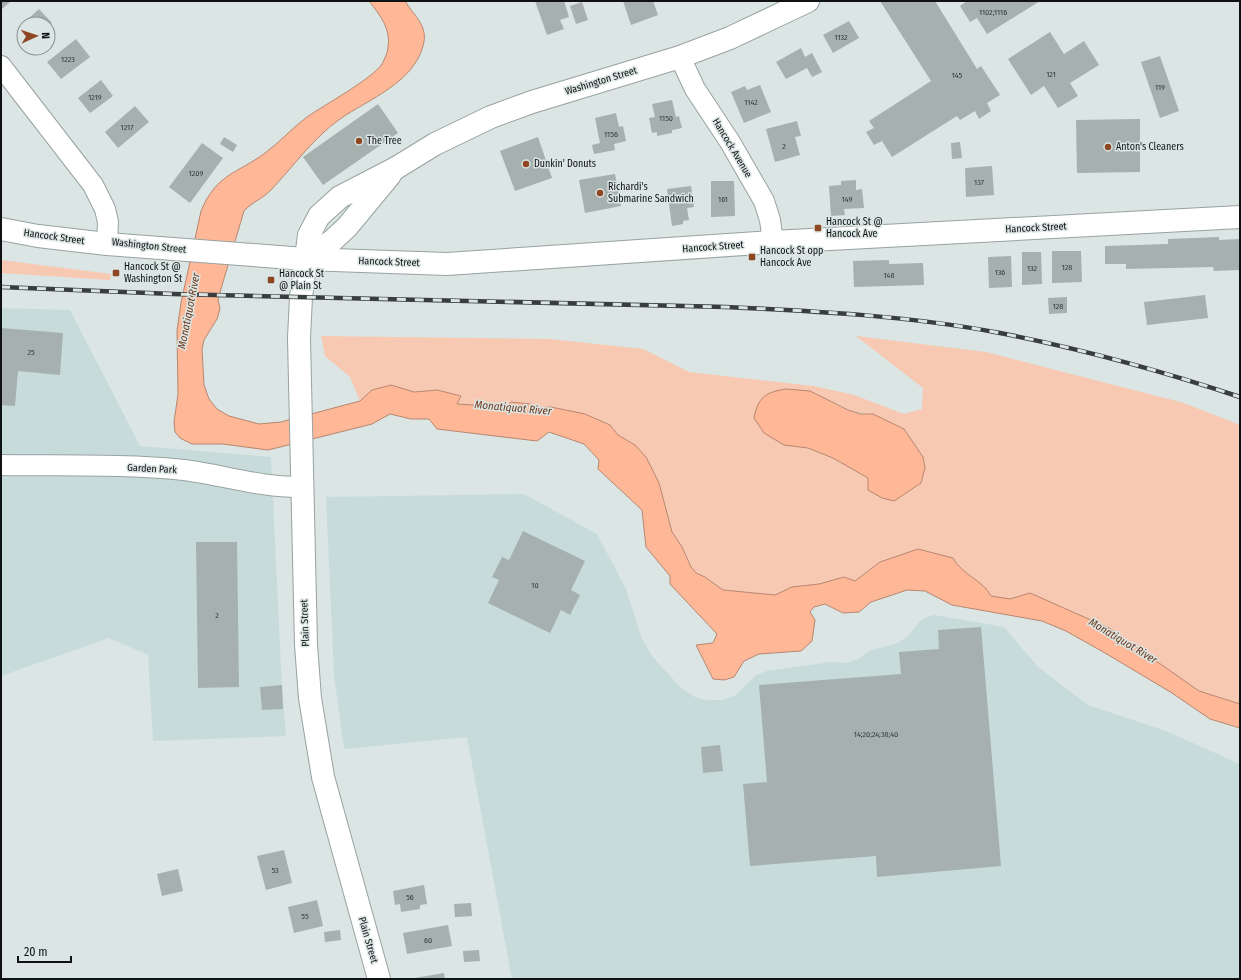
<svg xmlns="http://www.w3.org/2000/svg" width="1241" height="980" viewBox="0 0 1241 980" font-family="'Fira Sans Condensed',sans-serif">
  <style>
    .built { fill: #c7dcda }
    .green { fill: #f8c9b2; fill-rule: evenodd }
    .water { fill: #ffb897; stroke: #b7866f }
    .building { fill: #a5b0af }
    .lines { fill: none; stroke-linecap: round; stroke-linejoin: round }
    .street-casing { stroke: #97a2a1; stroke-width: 22 }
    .secondary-casing { stroke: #97a2a1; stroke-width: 24 }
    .street { stroke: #fff; stroke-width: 20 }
    .secondary { stroke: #fff; stroke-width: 22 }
    .rail-casing { stroke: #383d3d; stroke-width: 4.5 }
    .rail { stroke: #dae5e4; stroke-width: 3; stroke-dasharray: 9; stroke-linecap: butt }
    .poi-dot { fill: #8e4722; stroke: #dae5e4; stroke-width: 1.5 }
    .labels { text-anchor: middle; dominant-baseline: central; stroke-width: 3; stroke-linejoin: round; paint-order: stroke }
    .number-label { font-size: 8px; fill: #343a39 }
    .street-label { font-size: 10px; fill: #0e1212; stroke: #dae5e4 }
    .poi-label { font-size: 10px; fill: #0e1212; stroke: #dae5e4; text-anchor: start }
    .water-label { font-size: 11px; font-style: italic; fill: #6f381b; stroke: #dae5e4 }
  </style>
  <rect width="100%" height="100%" fill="#dae5e4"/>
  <g class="built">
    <path d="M1,308L70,310L140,446L271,457L282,687L286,736L153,741L148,655L109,638L1,676Z"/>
    <path d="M524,494L597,534L626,589L642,639L652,656L681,688L695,697L706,700H722L736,695L756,675L767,671L831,662L847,663L860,658L869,651L895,644L906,638L922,619L934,615L1004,627L1038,667L1088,705L1166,731L1240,764V979H512L467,737L344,749L334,675L326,497Z"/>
  </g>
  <g class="green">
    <path d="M1,260L111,274L110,280L1,273Z"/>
    <path d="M321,336L550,339L643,349L689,372L814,386L854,395L904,414L922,409L923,388L856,336L986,352L1184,403L1240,425V704L1199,691L1156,662L1030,593L1010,599L991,596L957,566L953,558L918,549L880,562L855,581L844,577L819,584L792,587L775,595L723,590L705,577L696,573L691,567L682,547L672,532L659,483L635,445L618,435L610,425L585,414L551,407L538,408L530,404L507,407L457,404L461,396L437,390L414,392L391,385L372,390L360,401L350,377L325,356ZM836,403C848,410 858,414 873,414L868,490V478L833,458L808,448L784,445Z"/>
  </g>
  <g class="water">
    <path d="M369,1H405C414,16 429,26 423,46C413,83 369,99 340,119C313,138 293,167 270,191C262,199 252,202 244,211L218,299L220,309L217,319L204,340L202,349L204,385L209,399L217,409L229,416L259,424L281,422L360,401L372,390L391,385L414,392L437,390L461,396L457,404L507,407L511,402L530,404L538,408L551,407L585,414L610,425L618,435L635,445L646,457L659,483L672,532L682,547L691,567L696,573L705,577L723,590L775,595L792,587L819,584L844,577L855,581L880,562L918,549L953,558C962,575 983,580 991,596L1010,599L1030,593L1109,628L1199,691L1240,704V728L1210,719L1172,693L1105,653L1066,631L1042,621L952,605L925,591L907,590L871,602L859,612L843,613L825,604L814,607L810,612L815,620L812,641L801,651L759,654L744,661L734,677L724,680L713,679L696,645L713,643L717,634L670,584V576L646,547L642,510L598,469L599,460L584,444L549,432L537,441L437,429L429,419H411L390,414L372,424L268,450L223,444H192L180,438L175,432L174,422L178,394L177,331L181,303L201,211C217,173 237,174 265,153C280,142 292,128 307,117C324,105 372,79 382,64C384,60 388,52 388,47C391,29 380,15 369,1Z"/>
    <path d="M786,389L810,391L848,410L861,414H873L904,429L923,457L925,468L921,483L894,501L882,498L868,490V478L833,458L808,448L784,445L764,433L754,418C758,397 766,392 786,389Z"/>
  </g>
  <g class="building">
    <path d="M1,1H11L2,9Z"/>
    <path d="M535,1H564L569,17L560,20L564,29L547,35Z"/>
    <path d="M623,1H653L658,15L631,25Z"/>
    <path d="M880,1H935L977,69L981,66L1000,95L987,103L991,111L979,119L975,111L960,120L957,116L892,157L882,141L874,145L866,132L874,128L869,121L931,81Z"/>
    <path d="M967,1H1040L987,34L977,18L970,22L960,6Z"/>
    <path d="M582,2L588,20L576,24L570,6Z"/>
    <path d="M39,9L52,23L48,26V24H24V34L18,28Z"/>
    <path d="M849,21L859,38L833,53L823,35Z"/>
    <path d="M1050,32L1064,54L1084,41L1099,65L1070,83L1078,96L1058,108L1044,86L1031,95L1008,59Z"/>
    <path d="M76,39L90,57L61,79L47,62Z"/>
    <path d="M801,48L805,57L812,53L822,72L812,77L807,68L786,79L776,62Z"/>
    <path d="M1160,56L1179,111L1160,118L1141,62Z"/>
    <path d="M101,80L113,96L90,113L78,98Z"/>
    <path d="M760,85L771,112L744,123L731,92L745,86L747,90Z"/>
    <path d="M672,100L676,117L679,116L682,128L672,130V133L657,136V132L652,133L649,118L655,117L652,104Z"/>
    <path d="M378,104L398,133L323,185L303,157Z"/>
    <path d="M135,106L149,122L118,148L105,132Z"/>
    <path d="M616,113L619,127L623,126L626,141L614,144L615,150L594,154L592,145L600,143L595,118Z"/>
    <path d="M1140,119V172L1077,173L1076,120Z"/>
    <path d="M797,121L801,136L795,137L800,155L775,162L766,129Z"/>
    <path d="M224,137L237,145L233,152L220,144Z"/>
    <path d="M538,137L552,178L515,191L500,151Z"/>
    <path d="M960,142L962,158L952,159L951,143Z"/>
    <path d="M202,143L223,158L190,203L169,187Z"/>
    <path d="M992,166L994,195L966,197L965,168Z"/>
    <path d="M615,174L621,206L585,213L579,180Z"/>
    <path d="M856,180V190L862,189L864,208L844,209L845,215L831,216L829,186L841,185V181Z"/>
    <path d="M711,181H734L735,216L711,217Z"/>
    <path d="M691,186L694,207L687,208L689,220L683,221V224L672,226L667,189Z"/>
    <path d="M1219,237V240L1240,239V270L1214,271L1213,267L1126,269V264H1105V246L1168,244V239Z"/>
    <path d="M1052,251H1081L1082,282L1052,283Z"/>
    <path d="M1022,252H1041L1042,284L1022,285Z"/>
    <path d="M1011,256L1012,287L989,288L988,257Z"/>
    <path d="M889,260V264L923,263L924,285L854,287L853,261Z"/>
    <path d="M1205,295L1208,318L1147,325L1144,302Z"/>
    <path d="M1067,297V313L1049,314L1048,298Z"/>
    <path d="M1,328L63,333L60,375L18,371L15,406L1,405Z"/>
    <path d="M523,531L585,561L571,590L580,595L570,615L561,610L550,633L488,603L499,580L492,577L502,557L509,560Z"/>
    <path d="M196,542H237L239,687L198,688Z"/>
    <path d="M981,627L1001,866L877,877L876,856L750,866L743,784L767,782L759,685L901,674L899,652L939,649L938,630Z"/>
    <path d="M282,685L283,709L262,710L260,687Z"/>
    <path d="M720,745L723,771L703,773L701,747Z"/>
    <path d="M284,850L292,883L266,890L257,856Z"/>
    <path d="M178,869L183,891L162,896L157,874Z"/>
    <path d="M424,885L427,904L420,905V909L401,912L400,904L395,905L393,891Z"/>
    <path d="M317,900L323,926L294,933L288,907Z"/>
    <path d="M471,903L472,916L455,917L454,904Z"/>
    <path d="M448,925L452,946L407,954L403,933Z"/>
    <path d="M340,930L341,940L325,942L324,932Z"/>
    <path d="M479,950L480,961L464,962L463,951Z"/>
    <path d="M444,973L445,979H415V978Z"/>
  </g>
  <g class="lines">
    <defs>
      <g id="street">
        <path d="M680,57L695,89L730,142L764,201L770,220L773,242"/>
        <path d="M1,66L93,185L105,209L108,222L107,244"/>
        <path d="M1,465C62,466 124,464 184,470C224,475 262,488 302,487"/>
      </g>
      <g id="secondary">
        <path d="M1,229L38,236L107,244L305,259L447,264L773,242L1240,217"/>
        <path d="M305,259L332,241L347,227L390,175"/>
        <path d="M379,979L323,777L310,698L306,645L299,338L301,297L309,235L319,216L340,197L396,168L435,144L491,117L532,102L680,57L730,38L808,1"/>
      </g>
    </defs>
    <use href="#street" class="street-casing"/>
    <use href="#secondary" class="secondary-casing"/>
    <use href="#street" class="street"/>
    <use href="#secondary" class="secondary"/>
    <defs>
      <path id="rail" d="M1,287L173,294L726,307C817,311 910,316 1000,333C1082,349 1162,371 1240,397"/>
    </defs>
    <use href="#rail" class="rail-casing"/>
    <use href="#rail" class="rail"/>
  </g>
  <g class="poi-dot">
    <circle cx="359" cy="141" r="4"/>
    <circle cx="1108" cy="147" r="4"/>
    <circle cx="526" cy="164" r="4"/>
    <circle cx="600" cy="193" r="4"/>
    <rect x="814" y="224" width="8" height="8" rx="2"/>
    <rect x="748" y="253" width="8" height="8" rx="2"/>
    <rect x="112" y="269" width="8" height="8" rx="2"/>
    <rect x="267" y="276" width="8" height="8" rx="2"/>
  </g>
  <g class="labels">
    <g class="number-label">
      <text x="993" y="12">1102;1116</text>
      <text x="841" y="37">1132</text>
      <text x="68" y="59">1223</text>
      <text x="1051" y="74">121</text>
      <text x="957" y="75">145</text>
      <text x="1160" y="87">119</text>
      <text x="95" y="97">1219</text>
      <text x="751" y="102">1142</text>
      <text x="666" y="118">1150</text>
      <text x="127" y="127">1217</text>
      <text x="611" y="134">1156</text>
      <text x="784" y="146">2</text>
      <text x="196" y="173">1209</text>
      <text x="979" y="182">137</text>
      <text x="723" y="199">161</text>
      <text x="847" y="199">149</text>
      <text x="1067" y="267">128</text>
      <text x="1032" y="268">132</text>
      <text x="1000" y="272">136</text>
      <text x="889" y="275">148</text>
      <text x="1058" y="306">128</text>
      <text x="31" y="352">25</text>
      <text x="535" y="585">10</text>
      <text x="217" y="615">2</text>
      <text x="876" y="734">14;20;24;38;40</text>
      <text x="275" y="870">53</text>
      <text x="410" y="897">56</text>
      <text x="305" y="916">55</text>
      <text x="428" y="940">60</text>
    </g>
    <g class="street-label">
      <text transform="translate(601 81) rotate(-17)">Washington Street</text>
      <text transform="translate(732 148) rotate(59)">Hancock Avenue</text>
      <text transform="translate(1036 228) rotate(-3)">Hancock Street</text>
      <text transform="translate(54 237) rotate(8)">Hancock Street</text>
      <text transform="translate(149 246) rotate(6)">Washington Street</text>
      <text transform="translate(713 247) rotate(-4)">Hancock Street</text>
      <text transform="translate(389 262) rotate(2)">Hancock Street</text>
      <text transform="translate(152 469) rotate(3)">Garden Park</text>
      <text transform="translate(305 623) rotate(-92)">Plain Street</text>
      <text transform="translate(368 940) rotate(74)">Plain Street</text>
    </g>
    <g class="poi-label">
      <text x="367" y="141">The Tree</text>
      <text x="1116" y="147">Anton's Cleaners</text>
      <text x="534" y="164">Dunkin' Donuts</text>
      <text x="608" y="187">Richardi's<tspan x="608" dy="12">Submarine Sandwich</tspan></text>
      <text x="826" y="222">Hancock St @<tspan x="826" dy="12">Hancock Ave</tspan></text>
      <text x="760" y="251">Hancock St opp<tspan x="760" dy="12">Hancock Ave</tspan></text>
      <text x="124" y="267">Hancock St @<tspan x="124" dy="12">Washington St</tspan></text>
      <text x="279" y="274">Hancock St<tspan x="279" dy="12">@ Plain St</tspan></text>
    </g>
    <g class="water-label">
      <text transform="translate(189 311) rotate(-79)">Monatiquot River</text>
      <text transform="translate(513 408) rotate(5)">Monatiquot River</text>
      <text transform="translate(1123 641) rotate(31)">Monatiquot River</text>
    </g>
  </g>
  <rect width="1241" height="980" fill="none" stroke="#0e1212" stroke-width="4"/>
  <g transform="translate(36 36) rotate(87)"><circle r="19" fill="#dae5e4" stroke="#889190"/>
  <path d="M0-3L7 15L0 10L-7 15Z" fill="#8e4722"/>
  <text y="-6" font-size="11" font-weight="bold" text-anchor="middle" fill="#0e1212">N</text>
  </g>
  <path d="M18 956v6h53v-6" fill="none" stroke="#0e1212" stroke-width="2"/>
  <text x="24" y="956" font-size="12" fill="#0e1212" stroke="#dae5e4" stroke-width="3" paint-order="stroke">20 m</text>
</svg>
